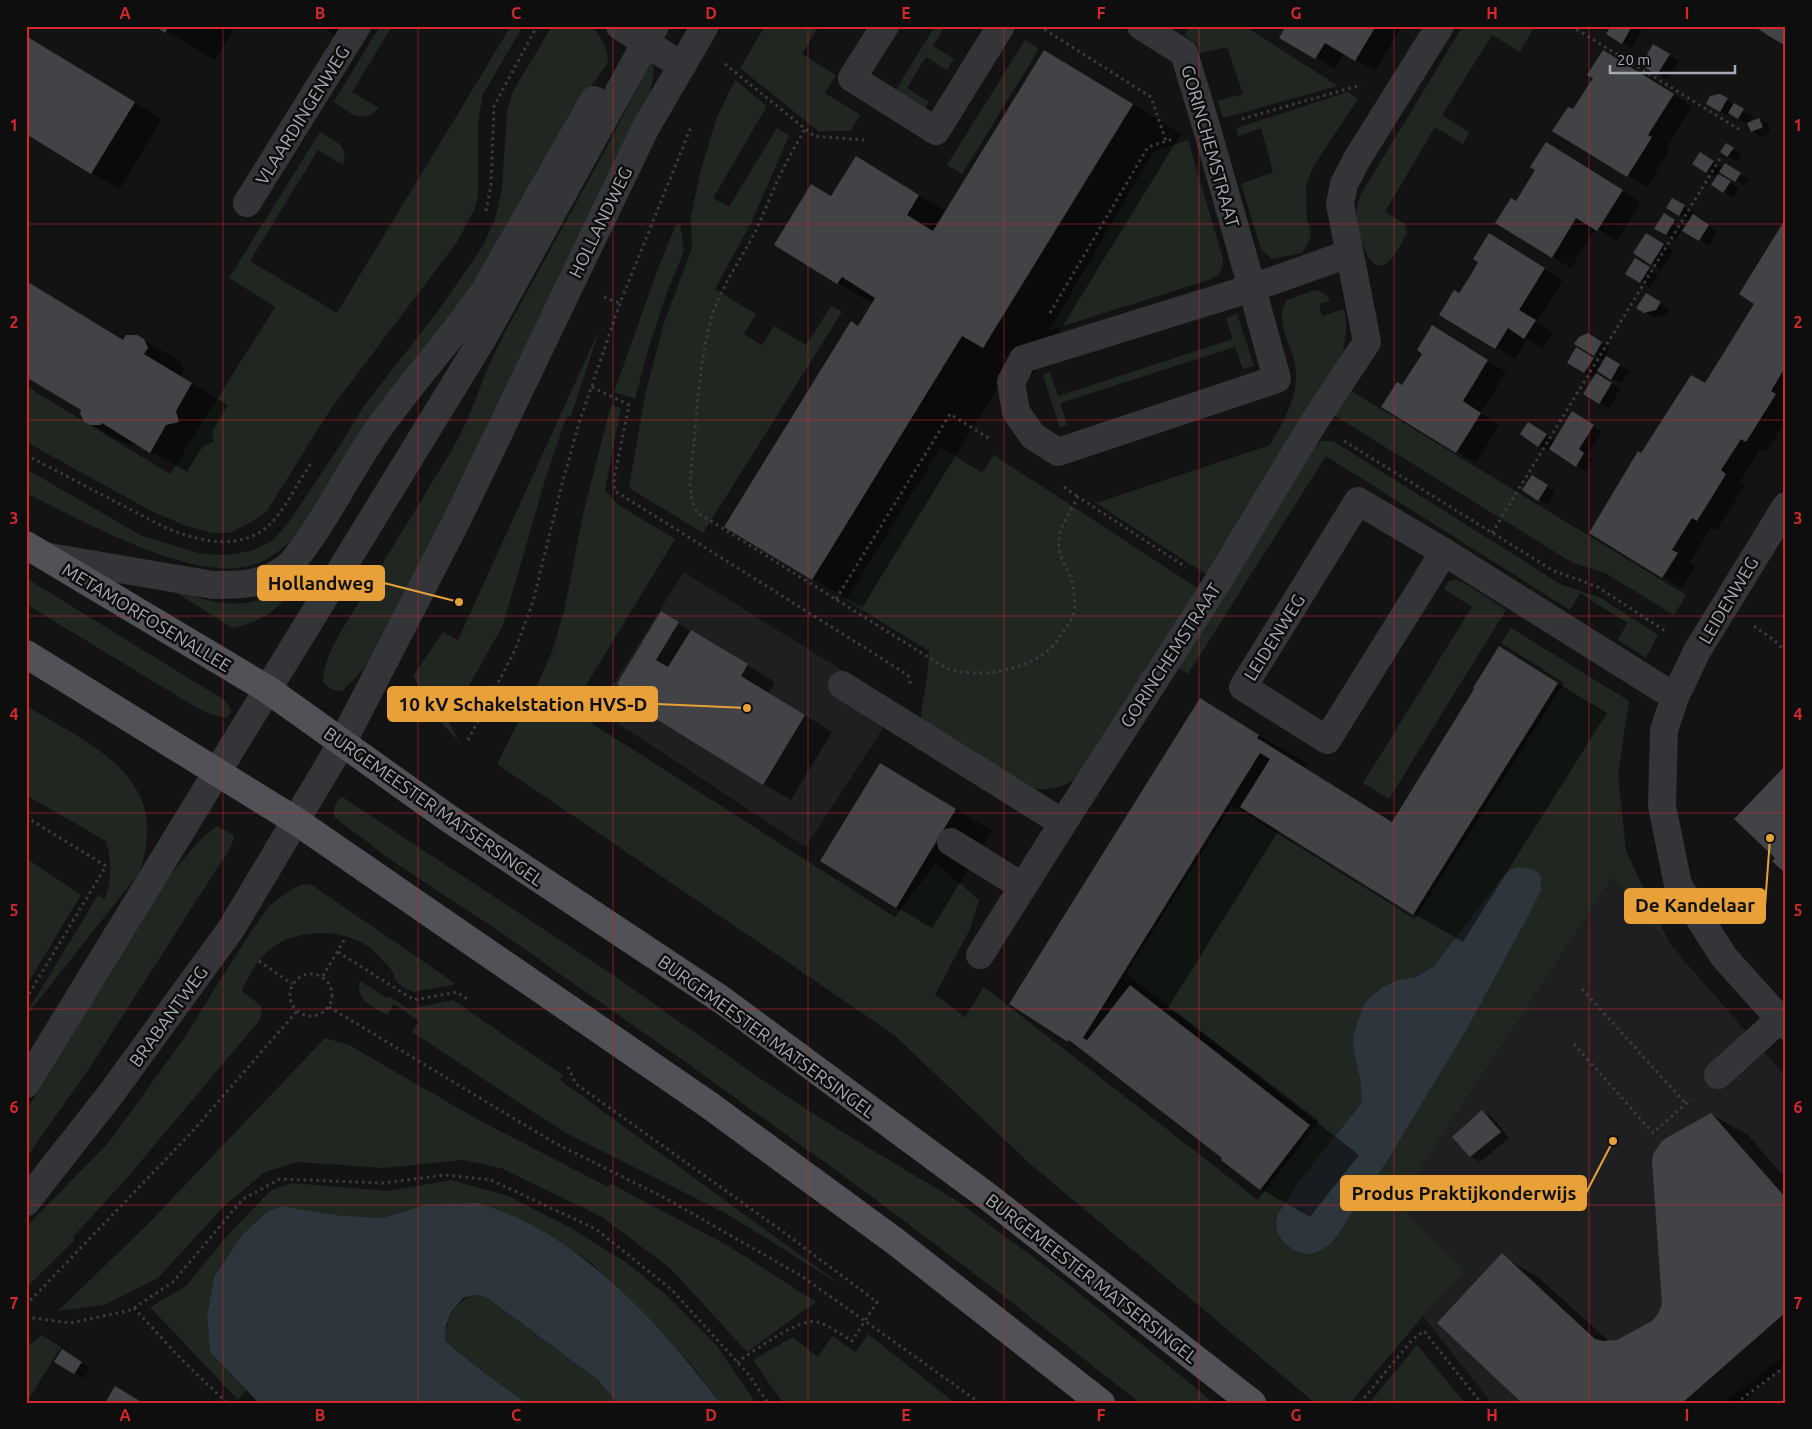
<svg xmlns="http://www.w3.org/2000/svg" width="1812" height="1429" viewBox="0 0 1812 1429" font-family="Ubuntu,sans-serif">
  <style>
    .built { fill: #1f1f21 }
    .green { fill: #1f2720; fill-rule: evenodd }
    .water { fill: #2d363c }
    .shadow { fill: #0007 }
    .building { fill: #424347 }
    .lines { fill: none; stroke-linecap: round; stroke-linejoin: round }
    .path { stroke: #3a3c40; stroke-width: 3; stroke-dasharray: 2.5 4; stroke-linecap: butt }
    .minor { stroke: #343539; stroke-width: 28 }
    .major { stroke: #505258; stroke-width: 28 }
    .grid { fill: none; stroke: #d62828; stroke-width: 1; stroke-opacity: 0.55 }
    .labels { text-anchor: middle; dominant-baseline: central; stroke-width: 5; stroke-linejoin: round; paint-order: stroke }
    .street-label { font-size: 18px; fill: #a5abb4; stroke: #0e0e0f }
    .leader { fill: none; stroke: #e8a138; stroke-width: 2 }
    .callout-dot { fill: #e8a138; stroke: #0e0e0f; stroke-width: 2 }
    .callout { fill: #e8a138; stroke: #e8a138; stroke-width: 2 }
    .callout-label { font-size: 19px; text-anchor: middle; font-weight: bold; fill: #111 }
    .neatline { fill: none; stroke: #d62828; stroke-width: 2 }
    .grid-label { font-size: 16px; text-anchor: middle; font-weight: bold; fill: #d62828 }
  </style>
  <rect width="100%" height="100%" fill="#131314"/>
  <g class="built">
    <path d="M684,572L898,705L806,847L597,710Z"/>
    <path d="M1612,878L1786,1077V1354L1723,1403H1492L1423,1316L1467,1271L1397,1204Z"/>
  </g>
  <g class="green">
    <path d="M380,26H392L352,92L379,108C363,125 349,113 334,102Z"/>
    <path d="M511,26H523L483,94L478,123V196L474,210L457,242L330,410L267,511L251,522L230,533H212L184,525L153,512L26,442V386L170,474L275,307L229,278L320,132C334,141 349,144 343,165L318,150L250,261L337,313Z"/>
    <path d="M552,26C561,26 580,24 588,26C601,31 608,51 608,63L572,113L485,269L296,537C282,549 269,560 252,565C193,584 80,519 26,493V469L142,536L179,547L202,554L226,555L251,551L272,541L289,522L341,444L363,407L438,311L483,246L495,219L502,189L507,111L513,91Z"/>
    <path d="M765,26H819L802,54L836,75L825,93L861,115L850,131H818L740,68Z"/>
    <path d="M935,26H945L933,46L954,59L947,70L926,57L907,88L929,102L925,109L895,91Z"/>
    <path d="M1190,26H1245L1338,86L1223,118L1217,101L1243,94L1227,47L1200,53L1197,44L1184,35Z"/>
    <path d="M1463,26H1535L1520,52L1492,35L1442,115L1469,132L1463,144L1435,127L1386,210L1387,213L1405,224L1407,232C1402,241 1395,259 1385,264C1364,275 1355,218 1357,205C1358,201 1360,197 1361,194Z"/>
    <path d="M1025,40L1039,49L962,174L947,165Z"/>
    <path d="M650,62H653L654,75L650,92L505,398L372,657L362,671L342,691C335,692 328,687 323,682C323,665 332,648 340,633L452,450L466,423L489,365L505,332L608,145Z"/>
    <path d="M735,80L767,106L713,198L729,207L777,128L789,136L751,223L715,289L756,314L744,334L762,345L774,326L806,345L831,306L842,312L703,533L629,488L645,395L664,323L692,248L691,217L700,173L717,117Z"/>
    <path d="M1348,92L1358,99L1313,167L1306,186L1307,219L1311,232L1309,241L1302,253L1272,259L1261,249L1241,184L1273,172L1261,128L1238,136L1236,128Z"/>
    <path d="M1188,140L1223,259C1223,269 1221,274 1212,279L1050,330L1153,152Z"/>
    <path d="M680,224L684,251L666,295L648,350L635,399L614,392L659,266L676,225Z"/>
    <path d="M1315,290L1326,294L1330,301L1319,304L1322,316L1344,309C1349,325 1345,340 1342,357L1213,579L1096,503L1270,445C1282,424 1295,403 1296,377C1298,351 1271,324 1287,300Z"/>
    <path d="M1237,314L1254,366L1243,369L1235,347L1060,403L1067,425L1060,428L1043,375L1050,372L1058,396L1233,339L1226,318Z"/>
    <path d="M600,328L571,416L566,418L545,480L503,625L452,716L443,693H437L439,703L460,743L443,725L413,676L443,632L458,640Z"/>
    <path d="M1348,389L1686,595L1674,615L1605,573L1573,563L1332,414Z"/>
    <path d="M611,405L621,408L605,490L617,504L675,539L571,710L895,917L936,863L979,900L970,929L935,995L965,1017L984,987L1258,1200L1319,1121L1126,974L1232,805L1415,919L1564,683L1501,643L1511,628L1629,701L1618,774L1626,851L1670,945L1612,878L1397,1204L1467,1271L1423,1316L1350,1403H1315L1028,1162L893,1034L497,764L536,687L552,652L565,607L583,514ZM1540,875V889L1530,913L1467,1029L1389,1158L1332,1243L1275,1221L1288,1197L1353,1114L1362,1101L1360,1080L1354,1052L1397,980L1416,977L1433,967L1502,877Z"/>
    <path d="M1322,441H1333L1562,585L1601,598L1658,635L1646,658L1618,640L1627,623L1580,593L1570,610L1326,456L1188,674L1177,667L1316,446Z"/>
    <path d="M941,447L982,473L994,455L1202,591L1077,778C1059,789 1049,791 1028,788L922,723L921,712L927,678L929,651L846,600Z"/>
    <path d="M26,578L224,700L229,706L231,712L229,716L225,718L210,714L192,705L26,604Z"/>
    <path d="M296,578L300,581C283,606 263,622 232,628L177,593L179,589C220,610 261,610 296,578Z"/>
    <path d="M1452,580H1457L1463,582L1506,610L1389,799L1363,783L1472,607L1444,589L1447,583Z"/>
    <path d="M26,706C94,747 173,777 139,873L26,1016V1014L98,895L105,899C112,880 112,860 106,841L26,795Z"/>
    <path d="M341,797L344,798L607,971L777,1090L844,1133L956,1200L1048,1268L1214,1403H1140L992,1287L852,1182L677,1056L493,927L398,865L334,817C333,809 335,802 341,797Z"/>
    <path d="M217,826L232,834L234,838L230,848L88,1070L26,1158V1111L166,880L200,840Z"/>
    <path d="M26,858L81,895L26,986Z"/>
    <path d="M304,884L312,885L456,984L413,992C408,989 400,986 397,982C394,979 394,974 392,971C387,964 380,957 374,951C346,927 294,927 267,952C255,963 248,977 242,991L261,1006V1015L259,1021L126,1179L73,1237L75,1240L26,1288V1227L109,1142L184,1038L246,939L269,906L292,889Z"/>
    <path d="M360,981L387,998L388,996L409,1009L453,1000L563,1075L560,1080L841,1285L729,1215L568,1134L536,1114L412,1032L419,1021L394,1004L387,1015C373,1006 355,1001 360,981Z"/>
    <path d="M325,1038L349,1045L477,1119L608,1187L611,1184L727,1245L816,1302L747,1352L671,1269L602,1217L501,1168L463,1160L384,1168L297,1162L265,1172L224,1206L158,1278L104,1305L58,1311L149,1223Z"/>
    <path d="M452,1180L508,1196L571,1228L627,1263L665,1294L716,1345L756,1403H720L694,1368L659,1329L589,1261L528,1223L428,1204L382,1218L335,1215L281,1206L268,1211L244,1233L214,1276L207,1316L210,1352L246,1390L238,1400L150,1307L186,1286L226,1237L270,1191L292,1183L388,1191Z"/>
    <path d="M473,1295L486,1297L599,1381L617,1403H527L483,1372L445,1341C446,1321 453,1302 473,1295Z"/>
    <path d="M868,1334L955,1403H783L753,1360L792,1337L818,1357L832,1336L856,1352Z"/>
    <path d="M42,1335L61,1347L26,1403V1347Z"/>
    <path d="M1417,1345L1465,1403H1369Z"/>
  </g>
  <g class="water">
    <path d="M1520,867L1533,869L1540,875L1541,889L1530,913L1467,1029L1389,1158L1332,1243C1319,1252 1308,1258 1294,1250C1284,1244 1276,1235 1276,1223C1275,1207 1340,1131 1353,1114L1362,1101L1360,1080L1354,1052L1353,1038L1357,1023L1365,1003L1381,988L1397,980L1416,977L1433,967L1502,877L1510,870Z"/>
    <path d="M479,1203C495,1209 513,1215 528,1223C603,1262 669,1335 720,1403H617L599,1381L486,1297L473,1295L463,1298L452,1311L446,1325L445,1341L483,1372L527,1403H259L210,1352L207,1316L214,1276L244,1233L268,1211L281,1206L335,1215L382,1218L428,1204Z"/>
  </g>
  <g class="shadow">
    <path d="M157,26H236L215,60Z"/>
    <path d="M321,26H353L344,40Z"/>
    <path d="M1288,26H1402L1375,71L1344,53L1335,69L1281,37Z"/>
    <path d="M1612,26H1636L1642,30L1632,48L1608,33Z"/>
    <path d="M26,36L162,119L120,189L92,173Z"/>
    <path d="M1654,46L1679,61L1667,79L1642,64Z"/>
    <path d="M1045,51L1132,103L980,349H983L1134,104L1181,134L1032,376L1012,364L862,608L725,526L873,304L775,245L832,198L857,158L946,211Z"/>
    <path d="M1622,63L1692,106L1667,147L1670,149L1647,187L1554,131Z"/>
    <path d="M1719,95L1753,116L1748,124L1731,114L1729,116L1708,103Z"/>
    <path d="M1759,119L1768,124L1771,132L1761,137L1752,131Z"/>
    <path d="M1726,145L1742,154L1737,162L1721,152Z"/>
    <path d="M1565,154L1641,202L1617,241L1596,228L1571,268L1552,257L1517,203Z"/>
    <path d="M1700,154L1723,168L1725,165L1749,180L1745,186L1720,171L1718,175L1739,188L1733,197L1712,185L1717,178L1694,164Z"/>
    <path d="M1673,200L1694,211L1691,215L1717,231L1709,245L1684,230L1690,221L1668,207Z"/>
    <path d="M1665,215L1684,226L1676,240L1656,228Z"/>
    <path d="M1786,221V420L1766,452L1760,449L1740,482L1745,486L1730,509L1716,531L1711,528L1690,562L1696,565L1682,588L1591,532L1641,454L1705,384L1756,303Z"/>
    <path d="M1656,240L1673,251L1661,270L1635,253Z"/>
    <path d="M1508,246L1563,280L1537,322L1554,332L1543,349L1527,339L1515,359L1440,314L1460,295L1480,262Z"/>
    <path d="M1635,260L1658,274L1650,288L1627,274Z"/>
    <path d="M29,284L124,341L137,336L180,361L184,370L180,376L228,405L212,432L214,442L203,446L187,472L138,444L137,445H128L85,421L83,410Z"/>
    <path d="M1646,295L1669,309L1666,315L1655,317L1638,308Z"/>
    <path d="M1588,335L1610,348L1605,357L1629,371L1621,384L1598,371L1596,374L1620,389L1609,408L1585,394L1594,378L1568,362L1577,348L1603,364L1605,361L1594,355Z"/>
    <path d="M1451,338L1506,372L1481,413L1499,425L1476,463L1383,406Z"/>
    <path d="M1582,418L1602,432L1587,456L1593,459L1585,471L1550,448L1548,451L1539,445L1522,434L1538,429L1556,440Z"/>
    <path d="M1532,477L1556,492L1548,505L1524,490Z"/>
    <path d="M661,613L775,682L769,693L832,732L791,800L763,784L659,709L618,683Z"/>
    <path d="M1499,648L1607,713L1463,942L1414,914L1279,830L1168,1008L1179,1015L1359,1155L1310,1217L1261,1189L1222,1159L1224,1158L1082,1048L1011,1004L1200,700L1308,764L1305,768L1393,822Z"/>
    <path d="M917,785L992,831L932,928L896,907Z"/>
    <path d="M1483,1112L1492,1117L1509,1138L1480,1162L1471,1157L1454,1137Z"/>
    <path d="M1711,1114L1748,1135L1786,1179V1364L1742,1403H1524L1501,1256L1538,1277L1610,1342H1618L1653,1322L1661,1311Z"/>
    <path d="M71,1356L90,1368L84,1378L56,1361Z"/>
  </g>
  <g class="building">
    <path d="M154,26H169L165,33Z"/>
    <path d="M1286,26H1376L1355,61L1325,43L1315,59L1279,38Z"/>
    <path d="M1611,26H1632L1622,44L1606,34Z"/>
    <path d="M1754,26H1786V46L1767,35Z"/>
    <path d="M26,36L135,102L91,174L26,134Z"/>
    <path d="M1653,44L1670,54L1657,75L1641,65Z"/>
    <path d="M1044,50L1133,104L983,348L962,336L812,580L724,527L851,321L858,326L875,298L842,277L837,284L774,245L811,184L831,196L856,156L919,195L907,215L933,231Z"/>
    <path d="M1603,50L1674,94L1648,135L1652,137L1627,177L1552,131L1568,107L1573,109L1582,95L1593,78L1587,75Z"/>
    <path d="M1720,94L1728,98L1720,112L1706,104L1710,96Z"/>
    <path d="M1734,103L1744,109L1738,119L1728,113Z"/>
    <path d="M1759,118L1763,127L1751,132L1747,123Z"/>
    <path d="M1546,142L1623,190L1597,231L1576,218L1552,258L1495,223L1511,198L1516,201L1535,170L1530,167Z"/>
    <path d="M1726,143L1734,148L1727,157L1720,152Z"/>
    <path d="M1700,152L1714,161L1706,173L1692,164Z"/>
    <path d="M1725,163L1741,173L1735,182L1719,172Z"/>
    <path d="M1718,174L1731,181L1723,193L1711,185Z"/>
    <path d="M1672,198L1685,205L1679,216L1666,208Z"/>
    <path d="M1664,213L1675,220L1666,235L1654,229Z"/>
    <path d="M1693,214L1709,225L1699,241L1682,231Z"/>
    <path d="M1786,218V366L1771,391L1776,394L1746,442L1741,439L1721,470L1726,474L1712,497L1697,521L1692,518L1672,550L1678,553L1662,578L1589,533L1638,451L1641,453L1691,375L1705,383L1754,304L1739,294Z"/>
    <path d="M1489,233L1545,268L1519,310L1536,320L1524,339L1508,328L1495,349L1439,315L1454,290L1459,293L1469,278L1478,262L1473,259Z"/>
    <path d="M1646,233L1664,244L1651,265L1633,253Z"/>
    <path d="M1635,258L1650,267L1640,283L1625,274Z"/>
    <path d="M28,282L123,340L126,335H137L144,339L148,348L144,354L192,383L176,411L179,422L166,425L150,453L102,423L101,425H90L84,422L80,413L81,410L26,377V285Z"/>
    <path d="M1646,293L1661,302L1656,310L1644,313L1636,308Z"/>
    <path d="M1432,325L1488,360L1463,401L1481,413L1456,453L1381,407L1397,382L1402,385L1422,354L1417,350Z"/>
    <path d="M1588,333L1602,342L1594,356L1574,344L1579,337Z"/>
    <path d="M1576,347L1594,358L1584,373L1567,363Z"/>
    <path d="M1606,356L1620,364L1611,380L1597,371Z"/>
    <path d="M1596,373L1612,383L1599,404L1583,394Z"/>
    <path d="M1572,411L1594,425L1579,449L1584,453L1576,467L1549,449Z"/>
    <path d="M1528,422L1547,434L1538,447L1520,434Z"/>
    <path d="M1532,475L1548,485L1538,501L1522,490Z"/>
    <path d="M661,611L679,622L656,660L668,667L691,630L748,664L741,676L805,715L763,785L653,717L657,709L617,684Z"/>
    <path d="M1499,646L1558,683L1413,915L1240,807L1270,759L1260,753L1083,1038L1087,1040L1130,985L1310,1125L1260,1190L1221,1160L1222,1158L1069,1040L1068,1042L1009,1004L1200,698L1259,735L1257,738L1392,822L1474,689L1473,688Z"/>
    <path d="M880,763L956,809L896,908L820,861Z"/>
    <path d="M1786,765V874L1772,861L1775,858L1734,819Z"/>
    <path d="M1482,1110L1501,1132L1470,1157L1452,1137Z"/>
    <path d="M1711,1113L1786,1198V1312L1682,1403H1522L1437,1323L1502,1253L1595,1339L1603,1341L1617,1340L1652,1321L1658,1314L1662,1304L1652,1161L1653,1154L1662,1141L1668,1137Z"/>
    <path d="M62,1349L82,1362L74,1374L54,1362Z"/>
    <path d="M115,1386L143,1403H105Z"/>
  </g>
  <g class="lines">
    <g class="path">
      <path d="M1039,26L1151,97L1166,141"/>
      <path d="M1571,26L1742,131"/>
      <path d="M725,64L814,136L864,140"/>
      <path d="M1242,119L1361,85"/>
      <path d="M804,130C797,144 788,158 781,173C772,192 764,213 755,232C739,263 717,292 709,327C700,365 697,404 694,443C692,465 685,494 698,513L944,667C949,669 956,672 962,672C988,676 1024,669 1046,652C1053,647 1058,639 1063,632C1068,625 1074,617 1075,608C1075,600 1074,586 1071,578C1065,565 1057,553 1059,538C1061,524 1072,509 1078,497L1186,567"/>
      <path d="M486,211L491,185L494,106L537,26"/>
      <path d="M604,297L620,303"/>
      <path d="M1050,313L1148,147L1173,139"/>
      <path d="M592,387L629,405L614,479L615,491L908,675L911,685"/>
      <path d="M1344,441L1554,571L1596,586L1667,632"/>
      <path d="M26,455L166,528C201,542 245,553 274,520C287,505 300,479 312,462"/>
      <path d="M1064,487L1078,497"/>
      <path d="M1492,533L1721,157"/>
      <path d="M836,599L950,414L990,439"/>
      <path d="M1754,626L1775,641L1786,652"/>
      <path d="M468,740L515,650L533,602L561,488L579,423L620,303L691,127"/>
      <path d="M26,817L106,866L26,999"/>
      <path d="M338,952L414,1000L457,992L470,1001"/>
      <path d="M259,961L292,984"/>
      <circle cx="311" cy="995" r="21"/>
      <path d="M323,976L346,937"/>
      <path d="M1582,989L1686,1104"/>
      <path d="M329,1007L553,1142L665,1198L803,1277L980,1403"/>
      <path d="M1574,1044L1653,1133L1691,1099"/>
      <path d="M568,1067L576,1084L778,1228L877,1302L852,1341C843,1336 825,1323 817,1322C799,1317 753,1352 737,1362"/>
      <path d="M26,1305L191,1133L297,1011"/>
      <path d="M134,1308L183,1361L227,1403"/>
      <path d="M26,1317L70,1323L131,1310L173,1282L243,1199L280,1179L383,1183L446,1175L491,1180L596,1229L672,1290L749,1375L768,1403"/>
      <path d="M1360,1403L1412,1340L1424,1331L1481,1403"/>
      <path d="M1736,1403L1786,1366"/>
    </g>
    <g class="minor">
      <path d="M620,26L682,66"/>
      <path d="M885,26L852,78L936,131L1001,26"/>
      <path d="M1141,26L1184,53L1207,129L1252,288L1348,254"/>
      <path d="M247,203L357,26"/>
      <path d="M1252,288L1277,379L1058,452L1033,436L1016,412L1011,382L1023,359Z"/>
      <path d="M1786,506L1697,651L1675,697L1664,730L1662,806L1678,885L1724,957L1786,1026"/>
      <path d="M1444,552L1358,501L1243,687L1327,740L1444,552L1675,697"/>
      <path d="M49,557L213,585C238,585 260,585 282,571C295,563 302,549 311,537C335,502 353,465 377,431C411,382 452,339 485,290L594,100"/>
      <path d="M842,685L1063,823L1215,586L1314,422L1367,342L1340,204L1344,184L1357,159L1440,26"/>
      <path d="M951,842L1023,887"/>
      <path d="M980,955L1063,823"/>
      <path d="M1718,1075L1780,1019"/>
      <path d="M26,1084L483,338L655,26"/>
      <path d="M26,1202L110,1095L231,929L342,743L458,518L645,129L705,26"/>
    </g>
    <g class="major">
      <path d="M26,545L267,689L448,818L722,1000L987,1196L1252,1403"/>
      <path d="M26,654L296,821L709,1105L896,1242L1101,1403"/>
    </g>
  </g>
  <path class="grid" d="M223,26V1403M418,26V1403M613,26V1403M808,26V1403M1004,26V1403M1199,26V1403M1394,26V1403M1589,26V1403M26,224H1786M26,420H1786M26,616H1786M26,813H1786M26,1009H1786M26,1205H1786"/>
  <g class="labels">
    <g class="street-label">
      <text transform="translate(302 115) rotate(-58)">VLAARDINGENWEG</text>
      <text transform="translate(1211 146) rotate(74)">GORINCHEMSTRAAT</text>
      <text transform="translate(600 222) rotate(-64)">HOLLANDWEG</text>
      <text transform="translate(1728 600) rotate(-59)">LEIDENWEG</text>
      <text transform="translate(147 617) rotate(31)">METAMORFOSENALLEE</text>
      <text transform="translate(1274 637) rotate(-58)">LEIDENWEG</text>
      <text transform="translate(1170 655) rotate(-57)">GORINCHEMSTRAAT</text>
      <text transform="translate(434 806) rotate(35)">BURGEMEESTER MATSERSINGEL</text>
      <text transform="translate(168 1016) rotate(-54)">BRABANTWEG</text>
      <text transform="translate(767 1036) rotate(36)">BURGEMEESTER MATSERSINGEL</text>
      <text transform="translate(1092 1278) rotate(38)">BURGEMEESTER MATSERSINGEL</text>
    </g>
  </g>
  <path class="leader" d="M459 602L384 583M747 708L657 704M1770 838L1765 906M1613 1141L1586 1193"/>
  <g class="callout-dot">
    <circle cx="459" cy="602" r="5"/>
    <circle cx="747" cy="708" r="5"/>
    <circle cx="1770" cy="838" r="5"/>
    <circle cx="1613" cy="1141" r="5"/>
  </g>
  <g class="callout">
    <rect x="258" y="566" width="126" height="34" rx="5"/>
    <rect x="388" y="687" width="269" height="34" rx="5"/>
    <rect x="1625" y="889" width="140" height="34" rx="5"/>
    <rect x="1341" y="1176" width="245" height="34" rx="5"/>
  </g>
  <g class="callout-label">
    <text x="321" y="590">Hollandweg</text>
    <text x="523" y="711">10 kV Schakelstation HVS-D</text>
    <text x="1695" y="912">De Kandelaar</text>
    <text x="1464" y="1200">Produs Praktijkonderwijs</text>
  </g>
  <rect width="1812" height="1429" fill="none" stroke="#0e0e0f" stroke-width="55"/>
  <path d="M1610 65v8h125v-8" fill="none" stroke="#a5abb4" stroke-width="2.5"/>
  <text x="1617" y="65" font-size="15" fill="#a5abb4" stroke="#0e0e0f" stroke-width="4" paint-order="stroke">20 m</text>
  <rect x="28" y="28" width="1756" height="1374" class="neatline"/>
  <g class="grid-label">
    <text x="125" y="19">A</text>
    <text x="320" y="19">B</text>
    <text x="516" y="19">C</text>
    <text x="711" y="19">D</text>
    <text x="906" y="19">E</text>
    <text x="1101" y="19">F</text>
    <text x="1296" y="19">G</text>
    <text x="1492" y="19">H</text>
    <text x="1687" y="19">I</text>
    <text x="14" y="131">1</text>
    <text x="1798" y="131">1</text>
    <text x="14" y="328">2</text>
    <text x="1798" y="328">2</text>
    <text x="14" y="524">3</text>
    <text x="1798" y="524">3</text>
    <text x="14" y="720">4</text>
    <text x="1798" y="720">4</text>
    <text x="14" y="916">5</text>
    <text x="1798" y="916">5</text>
    <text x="14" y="1113">6</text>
    <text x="1798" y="1113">6</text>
    <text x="14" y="1309">7</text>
    <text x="1798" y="1309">7</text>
    <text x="125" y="1421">A</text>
    <text x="320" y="1421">B</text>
    <text x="516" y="1421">C</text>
    <text x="711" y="1421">D</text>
    <text x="906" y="1421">E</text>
    <text x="1101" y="1421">F</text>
    <text x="1296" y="1421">G</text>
    <text x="1492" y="1421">H</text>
    <text x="1687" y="1421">I</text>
  </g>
</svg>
